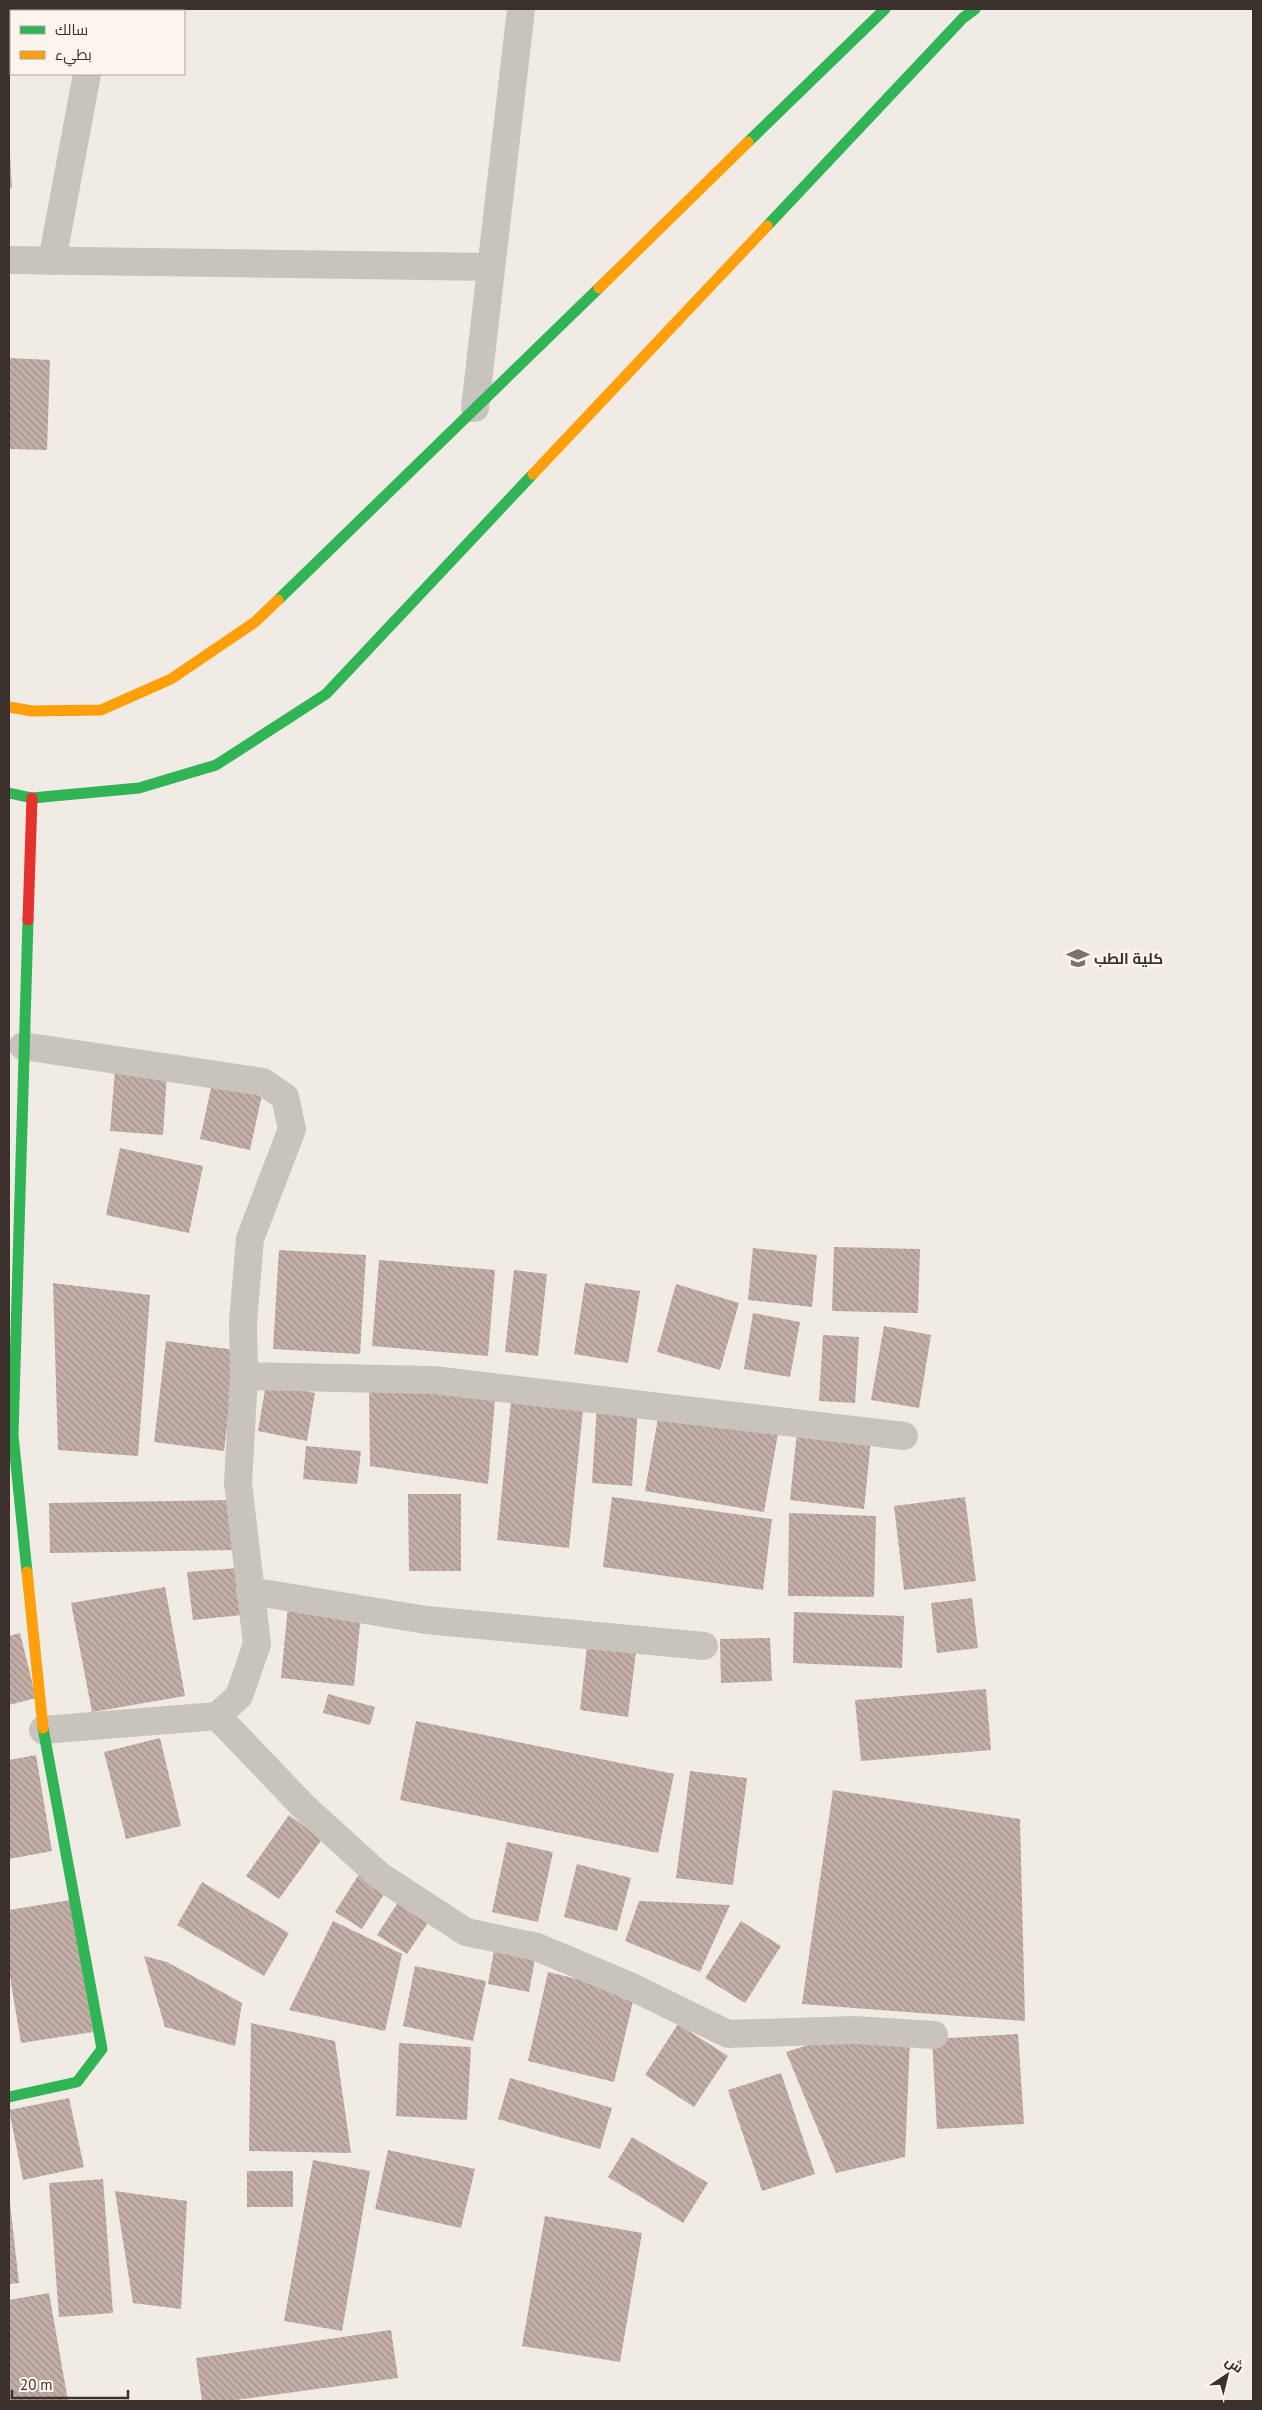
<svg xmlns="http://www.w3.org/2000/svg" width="1262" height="2410" viewBox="0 0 1262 2410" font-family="'PT Sans',Cairo,sans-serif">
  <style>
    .building { fill: url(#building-back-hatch) }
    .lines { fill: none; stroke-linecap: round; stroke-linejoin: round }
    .street { stroke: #c9c3be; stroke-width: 28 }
    .fast { stroke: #30b455; stroke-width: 11 }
    .slow { stroke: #ff9f0a; stroke-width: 11 }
    .jam { stroke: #e5322d; stroke-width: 11 }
    .labels { text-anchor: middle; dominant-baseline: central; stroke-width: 5; stroke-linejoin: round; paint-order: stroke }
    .poi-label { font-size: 15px; font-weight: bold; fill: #3b302b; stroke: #fbf5ee; text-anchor: start }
  </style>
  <defs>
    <pattern id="building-back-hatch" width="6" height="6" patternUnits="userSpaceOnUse" patternTransform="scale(1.25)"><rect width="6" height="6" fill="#c3afa7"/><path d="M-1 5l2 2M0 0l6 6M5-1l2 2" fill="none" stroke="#a08f88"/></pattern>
  </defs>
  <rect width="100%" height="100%" fill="#f0ebe5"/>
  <g class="building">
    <path d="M9,155H10L12,188H9Z"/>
    <path d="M9,358L50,360L47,450L9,449Z"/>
    <path d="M115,1070L167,1074L163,1135L110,1131Z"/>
    <path d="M213,1079L263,1090L250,1150L200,1139Z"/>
    <path d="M120,1148L203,1166L189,1233L106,1215Z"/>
    <path d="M834,1247L920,1249L918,1313L832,1311Z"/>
    <path d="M753,1248L817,1255L812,1307L748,1300Z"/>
    <path d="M279,1250L366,1255L360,1354L273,1349Z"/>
    <path d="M379,1260L495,1270L488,1356L372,1346Z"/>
    <path d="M514,1270L547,1274L538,1356L505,1352Z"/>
    <path d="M53,1283L150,1295L138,1456L58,1450Z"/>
    <path d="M585,1283L640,1291L628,1363L574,1354Z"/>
    <path d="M676,1284L739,1303L720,1370L657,1352Z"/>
    <path d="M753,1313L800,1322L790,1377L744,1369Z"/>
    <path d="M884,1326L931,1335L919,1408L871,1400Z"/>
    <path d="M823,1335L859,1337L855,1403L819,1401Z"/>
    <path d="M166,1341L236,1350L224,1451L154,1442Z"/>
    <path d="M266,1384L315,1393L307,1441L258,1431Z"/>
    <path d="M369,1388L495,1399L488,1484L370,1466Z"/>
    <path d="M512,1392L584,1400L569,1548L497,1540Z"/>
    <path d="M597,1405L638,1409L632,1486L592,1483Z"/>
    <path d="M660,1407L779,1428L764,1512L645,1491Z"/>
    <path d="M797,1432L871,1439L864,1509L790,1500Z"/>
    <path d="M306,1446L361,1451L357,1484L303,1479Z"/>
    <path d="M408,1494H461V1571H409Z"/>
    <path d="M612,1497L772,1519L763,1590L603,1567Z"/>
    <path d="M965,1497L976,1581L904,1590L894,1506Z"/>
    <path d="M234,1500L235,1550L50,1553L49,1503Z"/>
    <path d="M789,1513L876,1516L874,1597L788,1596Z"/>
    <path d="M237,1568L242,1615L193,1620L187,1572Z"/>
    <path d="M165,1587L185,1696L92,1712L71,1603Z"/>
    <path d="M972,1598L978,1648L937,1653L931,1603Z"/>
    <path d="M288,1606L361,1614L354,1686L281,1678Z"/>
    <path d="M794,1612L904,1616L902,1668L793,1663Z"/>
    <path d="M20,1633L36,1698L9,1705V1636Z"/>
    <path d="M588,1637L637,1643L628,1717L580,1710Z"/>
    <path d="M770,1638L772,1681L721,1683L720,1639Z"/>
    <path d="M986,1689L991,1750L861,1761L855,1700Z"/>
    <path d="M328,1694L375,1707L370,1725L323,1713Z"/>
    <path d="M416,1721L674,1774L658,1853L400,1800Z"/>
    <path d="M160,1738L181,1826L126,1839L104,1752Z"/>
    <path d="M36,1755L52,1851L9,1859V1760Z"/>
    <path d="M690,1771L747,1778L733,1885L676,1878Z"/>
    <path d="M833,1790L1020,1819L1025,2021L802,2004Z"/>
    <path d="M289,1815L322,1839L279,1899L246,1876Z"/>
    <path d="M507,1842L553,1852L538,1922L492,1912Z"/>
    <path d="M577,1864L631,1878L617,1931L564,1917Z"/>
    <path d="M361,1871L388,1888L362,1929L335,1912Z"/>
    <path d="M202,1882L289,1933L264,1976L177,1925Z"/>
    <path d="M70,1900L93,2032L21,2043L9,1971V1910Z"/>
    <path d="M399,1901L430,1920L407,1954L377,1935Z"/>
    <path d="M639,1901L730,1905L700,1972L625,1941Z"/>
    <path d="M333,1921L402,1954L385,2031L289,2010Z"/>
    <path d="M741,1921L781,1946L745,2003L705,1978Z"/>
    <path d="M495,1945L536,1953L529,1992L488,1984Z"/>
    <path d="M144,1956L167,1962L242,2003L235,2046L165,2027Z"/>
    <path d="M415,1966L486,1981L473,2041L403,2026Z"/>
    <path d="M548,1972L635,1993L614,2082L528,2061Z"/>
    <path d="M251,2023L335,2041L351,2153L249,2151Z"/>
    <path d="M678,2024L728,2056L694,2107L645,2075Z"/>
    <path d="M1018,2034L1024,2124L937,2129L932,2039Z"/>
    <path d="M840,2035L910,2040L905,2157L836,2173L786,2052Z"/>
    <path d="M399,2043L471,2047L467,2120L396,2116Z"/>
    <path d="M781,2073L815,2174L762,2191L728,2090Z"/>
    <path d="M510,2078L612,2108L600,2149L498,2119Z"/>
    <path d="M69,2098L84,2167L23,2180L9,2110Z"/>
    <path d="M632,2137L708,2183L683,2223L608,2177Z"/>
    <path d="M388,2150L475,2169L461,2228L375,2209Z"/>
    <path d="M313,2160L370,2171L342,2331L284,2321Z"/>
    <rect x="247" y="2171" width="46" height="36"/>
    <path d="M103,2179L113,2313L59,2317L49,2183Z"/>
    <path d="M115,2191L187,2201L181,2309L133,2303Z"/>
    <path d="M9,2194L19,2283L9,2284Z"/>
    <path d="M545,2216L642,2233L620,2362L522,2346Z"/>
    <path d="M49,2293L68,2401H9V2300Z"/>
    <path d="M391,2330L398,2378L228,2401H202L196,2358Z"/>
  </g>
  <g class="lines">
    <g class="street">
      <path d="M99,11V9"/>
      <path d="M9,260L491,267"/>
      <path d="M52,261L87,74"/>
      <path d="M475,408L521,9"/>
      <path d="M23,1046L263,1082L285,1097L292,1129L250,1239L243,1322L244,1376L238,1483L257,1644L239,1696L217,1716L43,1730"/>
      <path d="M244,1376L433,1380L904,1436"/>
      <path d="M250,1591L426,1620L704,1646"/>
      <path d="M217,1716L304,1807L380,1876L466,1932L537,1947L632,1987L728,2034L854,2030L934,2035"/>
    </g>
    <g class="fast">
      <path d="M748,142L885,9"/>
      <path d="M767,226L963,18L975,9"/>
      <path d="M278,600L599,288"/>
      <path d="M9,793L32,798L139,788L216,765L326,694L533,474"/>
      <path d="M27,1572L13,1435L28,920"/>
      <path d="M9,2097L77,2082L102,2049L43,1728"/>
    </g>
    <g class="slow">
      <path d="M599,288L748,142"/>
      <path d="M533,474L767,226"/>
      <path d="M9,707L32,711L101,710L171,679L255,622L278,600"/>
      <path d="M27,1572L43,1728"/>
    </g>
    <path class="jam" d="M28,920L32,798"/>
  </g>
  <defs>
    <symbol id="university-bare" viewBox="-9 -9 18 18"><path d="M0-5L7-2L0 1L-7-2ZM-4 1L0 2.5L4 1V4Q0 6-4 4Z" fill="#7a716c" stroke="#fbf5ee" stroke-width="2.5" paint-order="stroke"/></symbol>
  </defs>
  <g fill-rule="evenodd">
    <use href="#university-bare" x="1062" y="942" width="32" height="32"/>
  </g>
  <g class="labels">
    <g class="poi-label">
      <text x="1094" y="958">كلية الطب</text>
    </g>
  </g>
  <rect width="1262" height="2410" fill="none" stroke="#3b302b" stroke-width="20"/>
  <rect x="10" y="10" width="175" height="65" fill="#fbf5ee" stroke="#aea6a0"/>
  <rect x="20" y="26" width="25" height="8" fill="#30b455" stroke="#aea6a0"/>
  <text x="55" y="35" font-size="15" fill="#3b302b">سالك</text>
  <rect x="20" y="51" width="25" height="8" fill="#ff9f0a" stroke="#aea6a0"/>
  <text x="55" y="60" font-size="15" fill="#3b302b">بطيء</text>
  <g transform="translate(1227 2375) rotate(35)" stroke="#fbf5ee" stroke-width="4" paint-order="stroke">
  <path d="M0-4L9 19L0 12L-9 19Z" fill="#3b302b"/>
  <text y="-8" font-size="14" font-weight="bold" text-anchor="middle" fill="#3b302b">ش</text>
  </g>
  <path d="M12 2390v8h116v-8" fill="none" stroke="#3b302b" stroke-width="2.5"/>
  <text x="20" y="2390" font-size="15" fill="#3b302b" stroke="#fbf5ee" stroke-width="4" paint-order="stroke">20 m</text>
</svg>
